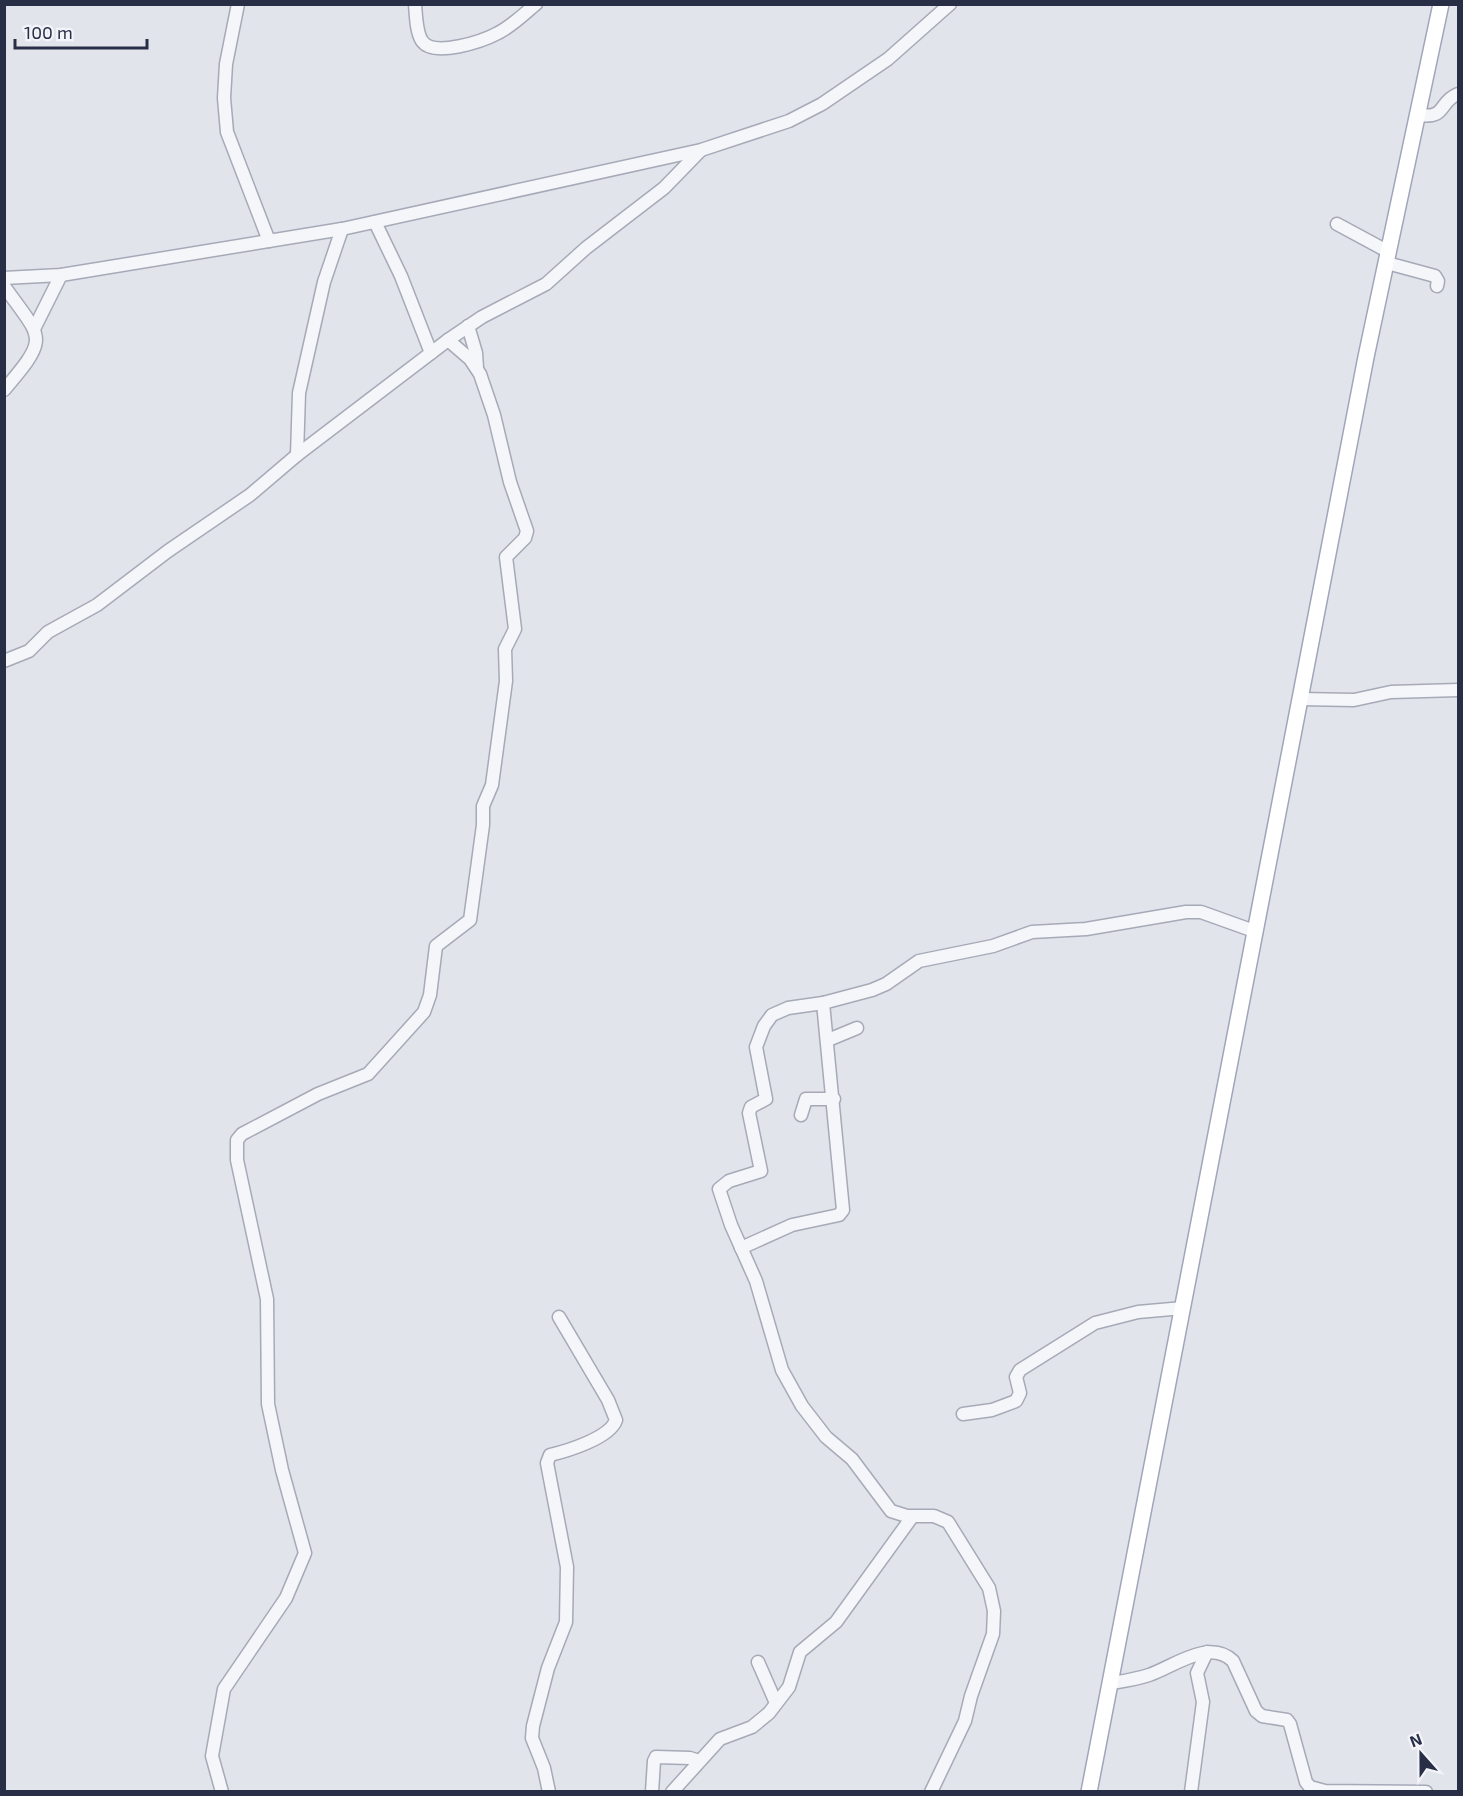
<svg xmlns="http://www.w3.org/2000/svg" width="1463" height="1796" viewBox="0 0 1463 1796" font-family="'Exo 2',sans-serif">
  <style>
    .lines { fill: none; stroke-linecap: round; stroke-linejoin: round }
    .minor-casing { stroke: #a6aab7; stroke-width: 15 }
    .major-casing { stroke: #a0a6b9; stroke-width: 18 }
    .minor { stroke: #f5f6f9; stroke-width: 12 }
    .major { stroke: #fff; stroke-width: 15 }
  </style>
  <rect width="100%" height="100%" fill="#e2e4ec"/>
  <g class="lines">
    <defs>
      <g id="minor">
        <path d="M238,4L226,64L224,98L227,132L269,241"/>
        <path d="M415,4C416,15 416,32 422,41C434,58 483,41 498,33C512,26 524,14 536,4"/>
        <path d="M1419,115C1447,119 1438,102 1458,94"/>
        <path d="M375,222L401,276L431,353"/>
        <path d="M1337,224L1389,252"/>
        <path d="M1387,263L1435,276L1438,281L1437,286"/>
        <path d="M4,278L61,275L342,229L701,150L789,121L822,104L888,59L950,4"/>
        <path d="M4,286C42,340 51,335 4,390"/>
        <path d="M468,326L476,353L477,368"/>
        <path d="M35,327L61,275"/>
        <path d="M297,455L299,393L324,282L342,229"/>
        <path d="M4,661L29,651L48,632L97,605L168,551L250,495L297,455L448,340L482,317L546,284L586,248L664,188L700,151"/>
        <path d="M1300,699L1354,700L1391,692L1458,690"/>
        <path d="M828,1040L857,1028"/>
        <path d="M801,1115L806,1099H834"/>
        <path d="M741,1248L792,1225L839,1215L843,1210L823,1003"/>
        <path d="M963,1414L992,1410L1016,1401L1020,1393L1016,1377L1020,1370L1095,1323L1138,1312L1183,1308"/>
        <path d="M758,1662L776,1703"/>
        <path d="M1112,1683C1124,1681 1137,1679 1149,1675C1173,1667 1209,1638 1233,1661L1256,1711L1262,1716L1287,1720L1290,1724L1306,1782L1310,1787L1325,1791L1426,1792"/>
        <path d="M222,1792L212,1756L224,1689L286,1598L305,1553L282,1470L268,1404L267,1299L237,1160V1140L242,1134L318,1094L368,1074L424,1012L430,995L436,946L470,920L483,825V806L492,785L506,681L505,649L515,629L506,557L525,538L527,531L510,482L494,415L480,374L470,359L448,340"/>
        <path d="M549,1792L544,1768L532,1738L533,1726L548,1668L566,1622L567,1567L547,1463L550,1455C567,1451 610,1438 616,1420L608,1400L559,1317"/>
        <path d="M652,1792L654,1761L656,1757L690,1758L699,1761"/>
        <path d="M672,1792L720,1739L752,1727L769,1713L789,1687L800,1652L836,1622L912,1517"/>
        <path d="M931,1792L965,1721L971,1696L993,1634L994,1611L989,1588L948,1522L934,1516H907L891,1511L852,1459L826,1437L802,1406L782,1370L756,1281L731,1225L719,1189L729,1181L761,1171L749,1113L751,1107L766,1099L756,1047L764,1026L772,1015L788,1008L823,1003L872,990L886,984L919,961L993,946L1032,932L1086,929L1186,912H1201L1254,931"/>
        <path d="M1191,1792L1203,1702L1197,1673L1207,1652"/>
      </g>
      <path id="major" d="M1089,1792L1366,357L1441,4"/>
    </defs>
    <use href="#minor" class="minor-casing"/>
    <use href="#major" class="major-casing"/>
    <use href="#minor" class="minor"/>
    <use href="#major" class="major"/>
  </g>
  <rect width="1463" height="1796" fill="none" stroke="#282e46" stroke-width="12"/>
  <g transform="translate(1421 1754) rotate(339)" stroke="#f2f4f9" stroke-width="4.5" paint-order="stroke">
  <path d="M0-4.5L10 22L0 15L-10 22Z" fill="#282e46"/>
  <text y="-9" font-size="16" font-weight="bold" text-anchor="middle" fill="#282e46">N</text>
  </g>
  <path d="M15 39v9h132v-9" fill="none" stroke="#282e46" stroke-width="3"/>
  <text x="24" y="39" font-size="18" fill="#282e46" stroke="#f2f4f9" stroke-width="4.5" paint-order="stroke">100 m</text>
</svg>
